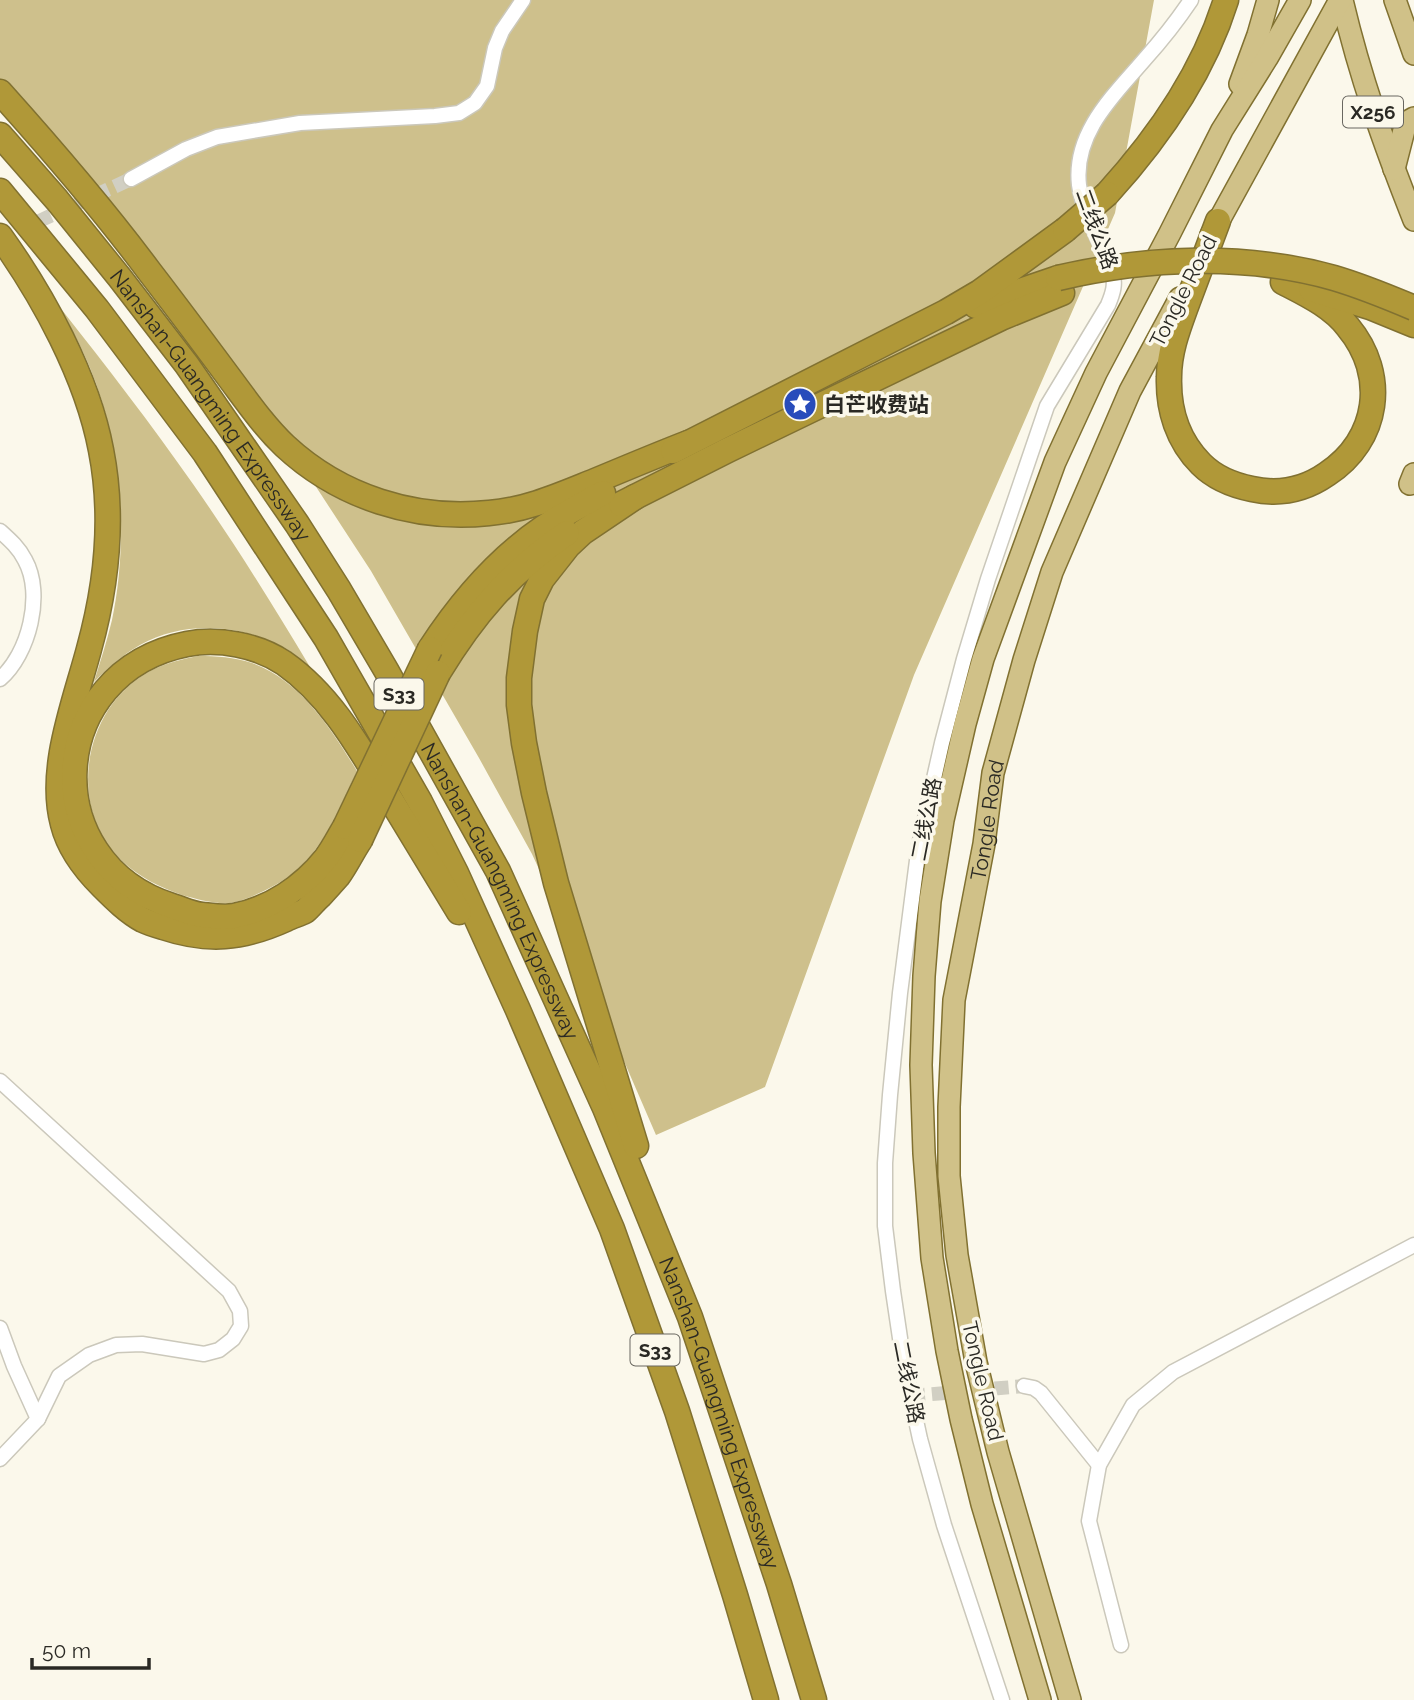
<svg xmlns="http://www.w3.org/2000/svg" width="1414" height="1700" viewBox="0 0 1414 1700" font-family="Raleway,'Noto Sans SC',sans-serif">
  <style>
    .forest { fill: #cec08c }
    .lines { fill: none; stroke-linecap: round; stroke-linejoin: round }
    .minor-tunnel { stroke: #d1cfc3; stroke-width: 14; stroke-dasharray: 14 7; stroke-linecap: butt }
    .minor-casing { stroke: #cbc8bb; stroke-width: 17 }
    .primary-casing { stroke: #817131; stroke-width: 24 }
    .motorway-casing { stroke: #817131; stroke-width: 27 }
    .minor { stroke: #fff; stroke-width: 14 }
    .primary { stroke: #d0c188; stroke-width: 21 }
    .motorway { stroke: #b09838; stroke-width: 24 }
    .motorway-bridge-casing { stroke: #817131; stroke-width: 27; stroke-linecap: butt }
    .motorway-bridge { stroke: #b09838; stroke-width: 24 }
    .labels { text-anchor: middle; dominant-baseline: central; stroke-width: 7; stroke-linejoin: round; paint-order: stroke }
    .shield { fill: #fbf8eb; stroke: #696760; stroke-width: 2 }
    .shield-label { font-size: 19px; font-weight: bold; fill: #2a2924 }
    .street-label { font-size: 21px; fill: #2a2924; stroke: #fbf8eb }
    .poi-label { font-size: 21px; font-weight: bold; fill: #2a2924; stroke: #fbf8eb; text-anchor: start }
  </style>
  <rect width="100%" height="100%" fill="#fbf8eb"/>
  <g class="forest">
    <path d="M0,0H1154L1115,213L914,675L765,1087L656,1135L569,934L532,854L479,758L371,571L277,427L24,105L0,79Z"/>
    <path d="M62,310C107,367 151,424 193,484C235,544 273,605 310,667C302,661 294,653 285,648C241,624 184,620 140,645C122,655 108,668 94,682C100,662 107,641 112,620C129,540 122,444 90,368C82,348 71,329 62,310Z"/>
    <path d="M198,656C216,656 234,657 252,663C300,680 332,730 357,771C340,807 324,849 292,874C278,885 247,901 229,903C213,904 197,899 182,895C160,887 140,878 122,861C65,808 83,705 152,670C167,663 182,659 198,656Z"/>
  </g>
  <g class="lines">
    <g class="minor-tunnel">
      <path d="M0,239L131,179"/>
      <path d="M911,1396L1024,1386"/>
    </g>
    <defs>
      <g id="minor">
        <path d="M131,179L186,149L217,137L300,123L435,116L459,113L475,103L487,86L495,48L502,31L523,0"/>
        <path d="M0,531C10,540 19,548 25,560C44,594 29,654 0,679"/>
        <path d="M0,1081L229,1291L240,1311L241,1326L233,1339L219,1350L204,1354L142,1344L116,1345L89,1355L59,1376L38,1419L0,1459"/>
        <path d="M0,1328L14,1366L38,1419"/>
        <path d="M1024,1386L1034,1388L1041,1393L1099,1465"/>
        <path d="M1121,1645L1089,1521L1099,1465L1133,1405L1173,1372L1414,1245"/>
        <path d="M1002,1700L944,1525L920,1439L904,1365L893,1291L885,1226V1163L890,1095L900,993L919,845L942,743L964,659L988,579L1047,406L1108,305C1113,293 1116,284 1112,271C1102,247 1082,209 1079,185C1073,133 1114,95 1144,60C1161,41 1177,21 1191,0"/>
      </g>
      <g id="primary">
        <path d="M1342,0C1360,77 1385,147 1414,220"/>
        <path d="M1395,0L1414,54"/>
        <path d="M1240,84L1258,35L1268,0"/>
        <path d="M1394,169L1405,126L1407,122L1414,118"/>
        <path d="M1211,235L1340,0"/>
        <path d="M1410,484L1414,474"/>
        <path d="M1040,1700L982,1504L961,1419L947,1351L932,1258L924,1153L921,1065L924,976L930,901L943,820L965,724L983,659L1055,462L1096,373L1170,233L1222,130L1267,58L1300,0"/>
        <path id="s1" d="M1070,1700L998,1452L976,1362L957,1255L949,1176V1107L954,1000L984,844L993,773L1024,660L1052,572L1130,391L1180,298"/>
      </g>
      <g id="motorway">
        <path d="M0,92C52,150 103,209 149,271C176,306 202,341 228,376C246,400 263,425 285,446C340,497 415,521 489,513C527,510 560,495 595,481C626,468 657,455 688,443"/>
        <path id="s2" d="M0,135L57,200L120,278L187,365L297,524L339,590L386,670L498,871L605,1108L690,1317L779,1584L814,1700"/>
        <path d="M0,191L97,309L205,453L326,638L420,802L456,873L518,1010L612,1229L677,1411L735,1595L766,1700"/>
        <path d="M1107,194C1159,137 1203,74 1226,0"/>
        <path d="M1218,221C1208,248 1198,274 1188,301C1179,326 1169,350 1169,377C1168,410 1178,441 1201,464C1215,478 1232,485 1252,489C1279,495 1304,490 1327,474C1379,440 1388,375 1348,327C1332,306 1306,294 1283,282"/>
        <path d="M0,236C43,296 87,376 101,450C114,516 107,584 89,649C75,702 48,769 63,824C69,848 85,869 102,886C114,898 128,912 143,920C149,923 156,925 163,927C208,942 242,939 286,919C292,916 299,914 305,911C310,907 315,900 320,896C326,889 332,883 338,876C346,865 352,852 360,840"/>
        <path d="M1311,289L1370,307L1414,325"/>
        <path d="M976,306L1058,278"/>
        <path d="M673,451L946,312L980,292L1065,230"/>
        <path d="M635,497L583,532L568,546L542,579L532,599L525,631L519,678V705L524,743L534,793L556,883L636,1146"/>
        <path d="M621,504L728,450L1001,318L1062,293"/>
        <path d="M430,649C460,603 496,560 543,528C562,515 583,504 603,493"/>
        <path d="M438,673C474,614 510,572 567,533"/>
        <path d="M345,827C339,837 333,849 326,858C303,887 270,909 234,916C225,918 212,916 202,915C192,914 182,909 172,906C34,862 45,672 187,644C219,638 257,645 284,663C331,696 359,747 388,795C412,834 435,873 459,912"/>
      </g>
    </defs>
    <use href="#minor" class="minor-casing"/>
    <use href="#primary" class="primary-casing"/>
    <use href="#motorway" class="motorway-casing"/>
    <use href="#minor" class="minor"/>
    <use href="#primary" class="primary"/>
    <use href="#motorway" class="motorway"/>
    <defs>
      <g id="motorway-bridge">
        <path d="M1065,230L1107,194"/>
        <path d="M1058,278C1148,257 1245,253 1334,278C1361,286 1388,297 1414,308"/>
        <path d="M345,827L430,649"/>
        <path d="M360,840L438,673"/>
      </g>
    </defs>
    <use href="#motorway-bridge" class="motorway-bridge-casing"/>
    <use href="#motorway-bridge" class="motorway-bridge"/>
  </g>
  <defs>
    <symbol id="sight-disc" viewBox="-11 -11 22 22"><circle r="9.5" fill="#284cbb" stroke="#fbf8eb"/><path d="M0-6L1.8-2.2L6-1.7L2.9 1.2L3.7 5.4L0 3.3L-3.7 5.4L-2.9 1.2L-6-1.7L-1.8-2.2Z" fill="#fff"/></symbol>
  </defs>
  <g fill-rule="evenodd">
    <use href="#sight-disc" x="781" y="385" width="38" height="38"/>
  </g>
  <g class="labels">
    <g class="shield">
      <rect x="1343" y="96.5" width="60" height="31" rx="5"/>
      <rect x="374.5" y="678.5" width="49" height="31" rx="5"/>
      <rect x="630.5" y="1334.5" width="49" height="31" rx="5"/>
    </g>
    <g class="shield-label">
      <text x="1373" y="112">X256</text>
      <text x="399" y="694">S33</text>
      <text x="655" y="1350">S33</text>
    </g>
    <g class="street-label">
      <text transform="translate(1097 229) rotate(70)">二线公路</text>
      <text transform="translate(1183 291) rotate(-63)">Tongle Road</text>
      <text stroke="none"><textPath href="#s2" startOffset="343">Nanshan-Guangming Expressway</textPath></text>
      <text transform="translate(926 819) rotate(-79)">二线公路</text>
      <text stroke="none"><textPath href="#s1" startOffset="898">Tongle Road</textPath></text>
      <text stroke="none"><textPath href="#s2" startOffset="910">Nanshan-Guangming Expressway</textPath></text>
      <text transform="translate(983 1381) rotate(77)">Tongle Road</text>
      <text transform="translate(909 1382) rotate(79)">二线公路</text>
      <text stroke="none"><textPath href="#s2" startOffset="1477">Nanshan-Guangming Expressway</textPath></text>
    </g>
    <g class="poi-label">
      <text x="824" y="404">白芒收费站</text>
    </g>
  </g>
  <path d="M32 1658v10h117v-10" fill="none" stroke="#2a2924" stroke-width="3.5"/>
  <text x="42" y="1658" font-size="21" fill="#2a2924" stroke="#fbf8eb" stroke-width="5" paint-order="stroke">50 m</text>
</svg>
